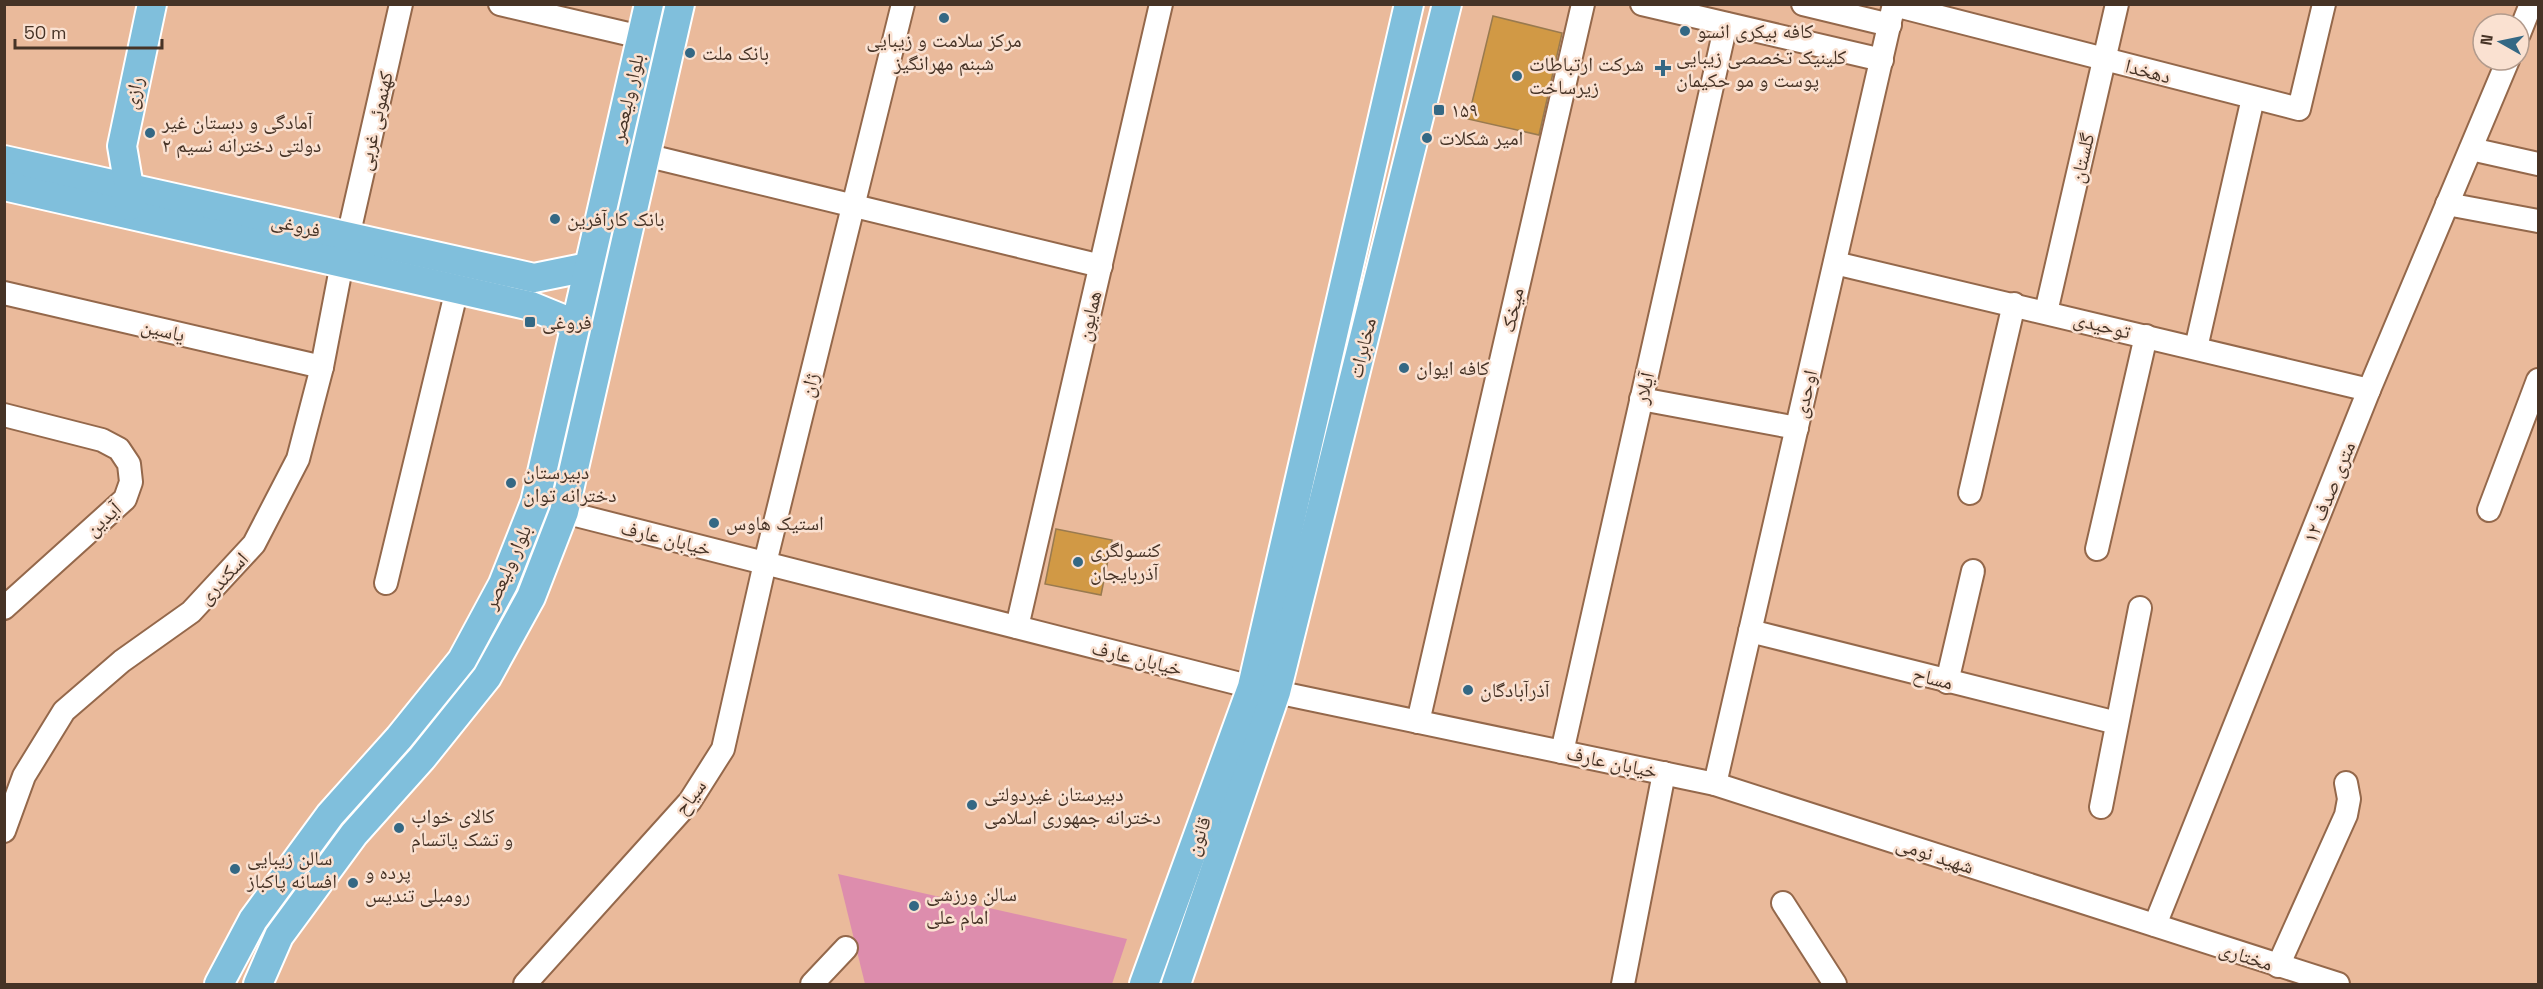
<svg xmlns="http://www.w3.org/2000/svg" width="2543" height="989" viewBox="0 0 2543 989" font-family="'Space Grotesk','Noto Naskh Arabic',sans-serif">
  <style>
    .green { fill: #dd8dad }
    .building { fill: #d19945; stroke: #997a4f; stroke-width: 1.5 }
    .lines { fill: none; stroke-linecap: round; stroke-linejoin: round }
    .minor-casing { stroke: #94684b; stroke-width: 26 }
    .major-casing { stroke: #fff; stroke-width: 32 }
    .minor { stroke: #fff; stroke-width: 22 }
    .major { stroke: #80bfdc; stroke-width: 28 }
    .poi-dot { fill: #346884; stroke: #fae1d1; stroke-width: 2 }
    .labels { text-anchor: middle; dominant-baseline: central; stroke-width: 5; stroke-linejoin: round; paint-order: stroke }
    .poi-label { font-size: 20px; fill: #463326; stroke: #fae1d1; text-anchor: start }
    .street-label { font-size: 20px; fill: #463326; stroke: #fae1d1 }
  </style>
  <rect width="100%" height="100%" fill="#eaba9b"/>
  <path class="green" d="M838,874L1127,939L1112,984H865Z"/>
  <g class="building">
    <path d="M1493,16L1562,33L1539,135L1468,119Z"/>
    <path d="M1056,529L1112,540L1101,595L1045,584Z"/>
  </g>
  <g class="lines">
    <defs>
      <g id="minor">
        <path d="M500,4L641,37"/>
        <path d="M1642,4L1882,60"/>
        <path d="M1803,4L1890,25"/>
        <path d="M1894,5L2299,109L2324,4"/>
        <path d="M2519,34L2531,4"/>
        <path d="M2471,149L2538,164"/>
        <path d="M645,155L1101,266"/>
        <path d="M2447,204L2538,221"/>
        <path d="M348,237L401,4"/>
        <path d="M1835,263L2369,390"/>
        <path d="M4,293L322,367"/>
        <path d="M2046,312L2117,4"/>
        <path d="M2196,348L2253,98"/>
        <path d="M1641,399L1797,428"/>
        <path d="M4,415L102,440L119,449L129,464L131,482L125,499L4,608"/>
        <path d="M1970,493L2014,304"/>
        <path d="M2489,510L2538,380"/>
        <path d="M564,512L1252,687"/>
        <path d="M2097,549L2146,336"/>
        <path d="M386,583L457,289"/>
        <path d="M1017,627L1161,4"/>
        <path d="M1750,631L2117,723"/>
        <path d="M1947,682L1973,571"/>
        <path d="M1276,692L1715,784L2338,984"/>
        <path d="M1418,722L1583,4"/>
        <path d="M1562,752L1726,24"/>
        <path d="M1715,784L1894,4"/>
        <path d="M2101,807L2140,608"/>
        <path d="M4,831L24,776L64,711L122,661L191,612L254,544L298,459L322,367L342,263"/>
        <path d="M1783,903L1835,984"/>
        <path d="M2155,925L2369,390L2508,60"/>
        <path d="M2278,966L2346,815L2349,799L2346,783"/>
        <path d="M525,984L690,801L723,749L765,563L903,4"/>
        <path d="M812,984L846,948"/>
        <path d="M1623,984L1664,773"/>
      </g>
      <g id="major">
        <path d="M4,160L534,278L588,267"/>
        <path d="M4,186L531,306L575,324"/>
        <path d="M129,206V187L122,146L152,4"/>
        <path d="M219,984L253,920L330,815L399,738L462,660L503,584L535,503L649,4"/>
        <path d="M258,984L279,936L354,834L422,758L487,677L531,597L564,512L680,4"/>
        <path d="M1144,984L1252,687L1409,4"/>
        <path d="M1176,984L1276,692L1447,4"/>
      </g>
    </defs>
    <use href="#minor" class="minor-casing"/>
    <use href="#major" class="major-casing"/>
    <use href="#minor" class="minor"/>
    <use href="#major" class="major"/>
  </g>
  <g class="poi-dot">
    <circle cx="944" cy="18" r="6"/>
    <circle cx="1685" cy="31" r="6"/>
    <circle cx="690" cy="53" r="6"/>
    <path d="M1660 59h6v6h6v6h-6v6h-6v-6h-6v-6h6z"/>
    <circle cx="1517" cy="76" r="6"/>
    <rect x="1433" y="104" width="12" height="12" rx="3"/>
    <circle cx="150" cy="133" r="6"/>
    <circle cx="1427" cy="138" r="6"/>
    <circle cx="555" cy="219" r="6"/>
    <rect x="524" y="316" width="12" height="12" rx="3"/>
    <circle cx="1404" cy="368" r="6"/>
    <circle cx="511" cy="483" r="6"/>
    <circle cx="714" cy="523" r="6"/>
    <circle cx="1078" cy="562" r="6"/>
    <circle cx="1468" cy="690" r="6"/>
    <circle cx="972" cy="805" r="6"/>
    <circle cx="399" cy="828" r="6"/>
    <circle cx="235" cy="869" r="6"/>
    <circle cx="353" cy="883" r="6"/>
    <circle cx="914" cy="906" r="6"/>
  </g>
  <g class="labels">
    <g class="poi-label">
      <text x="1697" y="31">کافه بیکری انسو</text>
      <text x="944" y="40" text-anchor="middle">مرکز سلامت و زیبایی<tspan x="944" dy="23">شبنم مهرانگیز</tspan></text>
      <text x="702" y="53">بانک ملت</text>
      <text x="1676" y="57">کلینیک تخصصی زیبایی<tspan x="1676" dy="23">پوست و مو حکیمان</tspan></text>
      <text x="1529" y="64">شرکت ارتباطات<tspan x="1529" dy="23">زیرساخت</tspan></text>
      <text x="1451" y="110">۱۵۹</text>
      <text x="162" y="122">آمادگی و دبستان غیر<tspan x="162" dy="23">دولتی دخترانه نسیم ۲</tspan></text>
      <text x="1439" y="138">امیر شکلات</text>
      <text x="567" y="219">بانک کارآفرین</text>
      <text x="542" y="322">فروغی</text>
      <text x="1416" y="368">کافه ایوان</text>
      <text x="523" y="472">دبیرستان<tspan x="523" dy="23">دخترانه توان</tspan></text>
      <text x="726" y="523">استیک هاوس</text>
      <text x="1090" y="550">کنسولگری<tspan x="1090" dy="23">آذربایجان</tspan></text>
      <text x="1480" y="690">آذرآبادگان</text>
      <text x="984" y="794">دبیرستان غیردولتی<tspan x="984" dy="23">دخترانه جمهوری اسلامی</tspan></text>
      <text x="411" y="816">کالای خواب<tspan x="411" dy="23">و تشک یاتسام</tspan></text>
      <text x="247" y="858">سالن زیبایی<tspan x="247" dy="23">افسانه پاکباز</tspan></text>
      <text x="365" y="872">پرده و<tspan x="365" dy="23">رومبلی تندیس</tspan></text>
      <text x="926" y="894">سالن ورزشی<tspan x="926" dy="23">امام علی</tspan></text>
    </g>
    <g class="street-label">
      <text transform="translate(2148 71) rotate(15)">دهخدا</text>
      <text transform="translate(133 93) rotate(-78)">رازی</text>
      <text transform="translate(627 98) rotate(-77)">بلوار ولیعصر</text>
      <text transform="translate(375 121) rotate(-77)">کهنموئی غربی</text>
      <text transform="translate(2082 158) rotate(-77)">گلستان</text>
      <text transform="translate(296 225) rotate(13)">فروغى</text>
      <text transform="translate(1512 310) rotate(-77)">میخک</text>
      <text transform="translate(1089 316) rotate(-77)">همایون</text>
      <text transform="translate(2102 325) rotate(14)">توحیدی</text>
      <text transform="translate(163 330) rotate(13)">یاسین</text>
      <text transform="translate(1362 348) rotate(-76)">مخابرات</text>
      <text transform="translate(809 385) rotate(-76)">ژان</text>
      <text transform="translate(1644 388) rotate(-77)">آیلار</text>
      <text transform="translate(1805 394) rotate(-77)">اوحدی</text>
      <text transform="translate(2329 492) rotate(-68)">۱۲ متری صدف</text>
      <text transform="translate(103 519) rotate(-42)">آیدین</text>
      <text transform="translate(666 538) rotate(14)">خیابان عارف</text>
      <text transform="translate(507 567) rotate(-66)">بلوار ولیعصر</text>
      <text transform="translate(223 578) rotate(-47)">اسکندری</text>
      <text transform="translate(1137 658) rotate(14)">خیابان عارف</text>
      <text transform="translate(1933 678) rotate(14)">مساح</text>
      <text transform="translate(1612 762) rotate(12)">خیابان عارف</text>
      <text transform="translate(690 797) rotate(-53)">سیاح</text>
      <text transform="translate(1198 836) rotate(-70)">قانون</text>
      <text transform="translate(1935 855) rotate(18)">شهید نومی</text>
      <text transform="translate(2246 956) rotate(18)">مختاری</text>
    </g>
  </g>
  <rect width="2543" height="989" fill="none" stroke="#463326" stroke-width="12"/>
  <g transform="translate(2501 42) rotate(279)"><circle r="28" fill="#fae1d1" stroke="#b29b8d" stroke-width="1.5"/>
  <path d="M0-4.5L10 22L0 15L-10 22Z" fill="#346884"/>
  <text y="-9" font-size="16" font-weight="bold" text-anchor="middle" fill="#463326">N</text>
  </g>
  <path d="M15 39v9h147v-9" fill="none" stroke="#463326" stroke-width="3"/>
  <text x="24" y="39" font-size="18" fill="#463326" stroke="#fae1d1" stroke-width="4.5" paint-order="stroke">50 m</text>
</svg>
